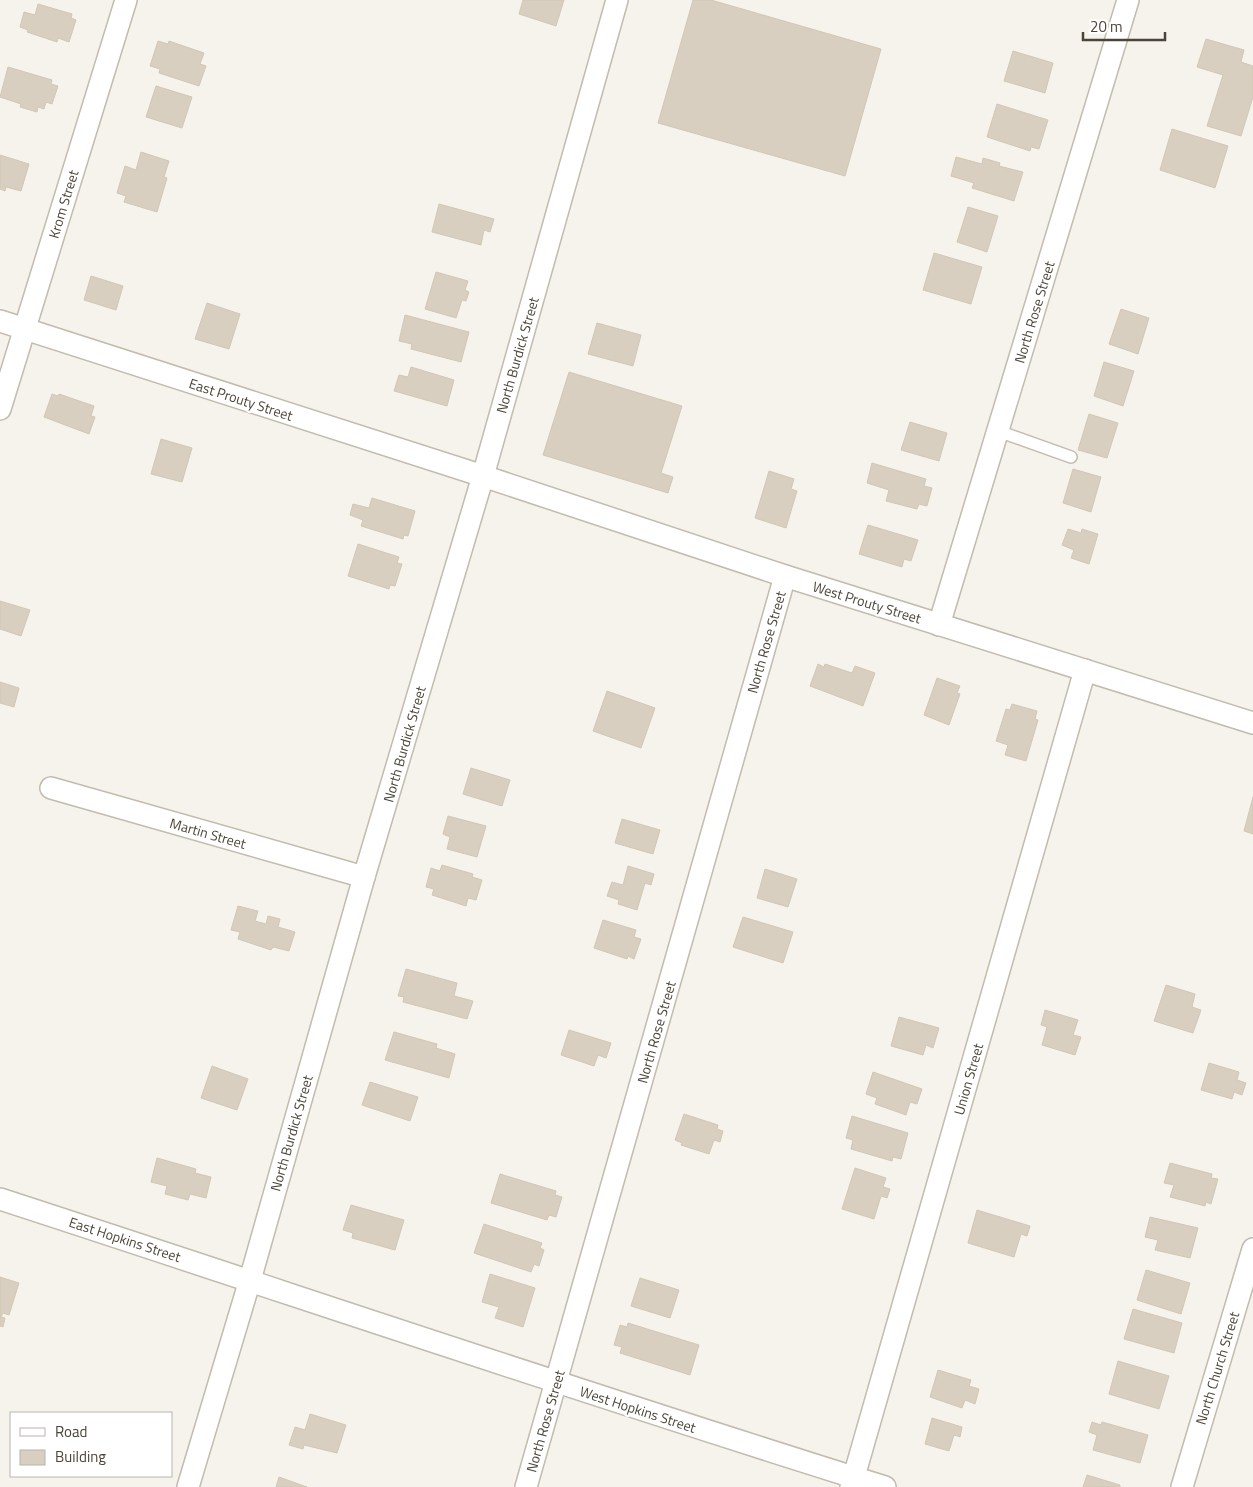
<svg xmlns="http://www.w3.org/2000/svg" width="1253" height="1487" viewBox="0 0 1253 1487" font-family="'Titillium Web',sans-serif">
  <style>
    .building { fill: #d8cfc1; stroke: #d3c7b4 }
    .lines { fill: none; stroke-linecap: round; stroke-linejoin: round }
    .service-casing { stroke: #c2bbae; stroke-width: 14 }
    .minor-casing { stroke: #c2bbae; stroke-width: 24 }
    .service { stroke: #fff; stroke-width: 11 }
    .minor { stroke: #fff; stroke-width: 21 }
    .labels { text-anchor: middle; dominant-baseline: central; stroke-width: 4.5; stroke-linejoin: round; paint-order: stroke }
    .street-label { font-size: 14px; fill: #4b4439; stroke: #fff }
  </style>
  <rect width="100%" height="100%" fill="#f6f3ec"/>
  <g class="building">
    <path d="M523,0H564L556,26L519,14Z"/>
    <path d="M693,0H711L881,49L845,176L658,123Z"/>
    <path d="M38,4L72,14L71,18L76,20L69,42L58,38L57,42L27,32L28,30L20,27L24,12L35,15Z"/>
    <path d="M1206,39L1244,50L1241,62L1253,66V97L1241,136L1207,126L1223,75L1197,67Z"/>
    <path d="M158,41L168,44L169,41L204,53L200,64L206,66L199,86L159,73L160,69L150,66Z"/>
    <path d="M1013,51L1053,63L1045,93L1004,81Z"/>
    <path d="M8,67L52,80L51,84L58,86L52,104L46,102L44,109L38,107L37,112L20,107L21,104L0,97Z"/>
    <path d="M156,86L192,97L182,128L146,117Z"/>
    <path d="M997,104L1048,120L1039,149L1031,147L1030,151L987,137Z"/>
    <path d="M1172,129L1228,146L1215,188L1160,170Z"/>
    <path d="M141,152L169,161L164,177L167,178L157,212L124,202L126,196L117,193L125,166L136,170Z"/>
    <path d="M0,155L29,164L21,191L6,187L5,191L0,189Z"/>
    <path d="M956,157L982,164L983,158L1000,163L999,166L1023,172L1014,201L972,188L974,183L951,176Z"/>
    <path d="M439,204L494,219L490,232L484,230L481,245L432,232Z"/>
    <path d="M968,207L998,216L987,252L957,242Z"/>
    <path d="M934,253L982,267L971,304L923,290Z"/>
    <path d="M436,272L468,281L465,290L469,292L466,301L462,300L456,318L425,309Z"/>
    <path d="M91,276L123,286L116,310L84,300Z"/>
    <path d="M207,303L240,314L229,349L195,339Z"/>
    <path d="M1121,309L1149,318L1138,354L1109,344Z"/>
    <path d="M405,315L469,332L461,362L411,349L412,344L399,341Z"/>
    <path d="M597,323L641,335L633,366L588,354Z"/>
    <path d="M1104,362L1134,371L1123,406L1094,396Z"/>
    <path d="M411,367L454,380L447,406L394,391L399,375L408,377Z"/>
    <path d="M569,372L682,406L661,473L673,477L668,493L543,455Z"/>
    <path d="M52,394L58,396L59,394L94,406L91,416L95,417L89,434L44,417Z"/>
    <path d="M1089,414L1118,423L1107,458L1078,450Z"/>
    <path d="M910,422L947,433L939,461L901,450Z"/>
    <path d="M161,439L192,448L182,482L151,474Z"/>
    <path d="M872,463L926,479L924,486L932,488L927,506L919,504L917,509L886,501L889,490L867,483Z"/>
    <path d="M1073,469L1101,477L1091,512L1063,503Z"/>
    <path d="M769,471L794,479L791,489L797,491L786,528L755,518Z"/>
    <path d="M372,498L415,511L408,536L404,535L403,539L361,526L363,520L350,515L353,504L369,508Z"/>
    <path d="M868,525L918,540L911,561L904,559L902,567L859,554Z"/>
    <path d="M1068,529L1081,533L1082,529L1098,534L1089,564L1071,558L1074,550L1062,545Z"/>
    <path d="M358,544L399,557L397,563L402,564L395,586L390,585L389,589L348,576Z"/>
    <path d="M0,601L30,610L21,636L0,629Z"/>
    <path d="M818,664L824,667L825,664L852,673L855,666L875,673L863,706L810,686Z"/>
    <path d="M937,678L960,686L957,693L960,694L949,725L924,715Z"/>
    <path d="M0,682L19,688L14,707L0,703Z"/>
    <path d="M607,691L655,708L641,748L593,731Z"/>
    <path d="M1012,704L1037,711L1035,719L1038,720L1026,761L1005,755L1008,745L996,741L1006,709L1010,710Z"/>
    <path d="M471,768L510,780L502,806L463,794Z"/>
    <path d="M1253,797V834L1244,831Z"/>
    <path d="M448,816L486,826L477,857L447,849L450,837L443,834Z"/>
    <path d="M622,819L660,830L653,854L615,843Z"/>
    <path d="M442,865L473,874L472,877L482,880L476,900L468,898L466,906L432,895L434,889L426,887L431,868L440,871Z"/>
    <path d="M628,866L654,874L651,885L645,883L637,910L618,904L619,900L607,896L612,882L623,885Z"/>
    <path d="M765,869L797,879L788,907L757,898Z"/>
    <path d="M238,906L258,911L255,921L266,924L268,916L280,919L278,927L295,932L289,951L273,947L271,950L238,939L240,932L231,930Z"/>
    <path d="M743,917L793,932L783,963L733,947Z"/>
    <path d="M603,920L636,930L634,937L641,939L634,959L628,956L627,959L594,948Z"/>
    <path d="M406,969L457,983L454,996L473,1001L467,1019L403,1002L404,997L398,996Z"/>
    <path d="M1166,985L1195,994L1192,1007L1201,1010L1193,1033L1154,1021Z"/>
    <path d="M1045,1010L1078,1020L1073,1035L1081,1037L1075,1055L1042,1045L1047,1027L1041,1025Z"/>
    <path d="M899,1017L939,1028L933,1048L926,1045L923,1055L891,1046Z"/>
    <path d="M569,1030L611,1043L606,1058L598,1055L594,1066L561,1055Z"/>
    <path d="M394,1032L437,1044L436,1048L455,1054L449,1078L385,1060Z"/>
    <path d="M1209,1063L1239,1072L1237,1080L1246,1083L1242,1095L1234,1092L1232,1099L1201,1090Z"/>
    <path d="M212,1066L248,1079L237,1110L201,1098Z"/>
    <path d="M873,1072L922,1089L917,1104L910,1102L906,1115L875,1104L877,1098L866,1094Z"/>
    <path d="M370,1082L418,1097L410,1121L362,1105Z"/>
    <path d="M684,1114L718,1125L717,1129L723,1131L720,1142L714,1140L709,1154L681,1145L682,1143L675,1140Z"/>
    <path d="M852,1116L908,1133L901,1159L893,1157L892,1161L851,1149L853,1140L846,1138Z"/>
    <path d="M157,1158L196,1169L195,1173L211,1177L206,1198L190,1194L188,1200L165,1194L167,1186L151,1182Z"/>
    <path d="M1170,1163L1212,1174L1211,1178L1218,1179L1211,1204L1206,1202L1205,1206L1170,1197L1174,1185L1164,1183Z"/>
    <path d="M855,1168L886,1178L883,1187L890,1189L887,1198L881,1196L874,1219L842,1209Z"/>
    <path d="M500,1174L556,1191L555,1195L562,1197L556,1217L549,1215L547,1220L491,1203Z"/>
    <path d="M351,1205L404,1220L395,1250L352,1238L353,1233L343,1230Z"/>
    <path d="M977,1210L1030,1226L1027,1236L1021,1234L1014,1257L968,1243Z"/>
    <path d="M1150,1217L1198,1228L1190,1258L1155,1250L1158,1240L1145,1237Z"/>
    <path d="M484,1224L542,1243L540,1248L544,1250L539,1266L534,1264L531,1272L474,1253Z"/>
    <path d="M1146,1270L1190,1283L1181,1314L1137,1300Z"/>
    <path d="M490,1274L535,1288L523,1327L495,1318L499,1307L482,1302Z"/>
    <path d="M0,1277L19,1283L9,1315L3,1313L1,1317L5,1318L3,1327L0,1326Z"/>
    <path d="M640,1278L679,1290L670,1318L631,1306Z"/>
    <path d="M1133,1309L1182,1323L1174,1353L1124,1339Z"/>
    <path d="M628,1323L699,1345L690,1375L620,1353L622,1347L614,1345L620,1325L627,1327Z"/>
    <path d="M1118,1361L1169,1376L1159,1409L1109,1394Z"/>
    <path d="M938,1370L971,1380L969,1386L979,1389L975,1404L965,1400L962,1408L930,1397Z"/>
    <path d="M310,1414L346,1425L337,1453L304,1445L303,1449L289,1445L295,1427L305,1430Z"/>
    <path d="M932,1418L962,1427L960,1437L954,1435L949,1451L925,1444Z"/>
    <path d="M1092,1422L1101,1425L1102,1422L1148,1435L1140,1463L1093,1450L1097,1435L1089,1432Z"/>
    <path d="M1087,1475L1120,1485V1487H1083Z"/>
    <path d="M279,1477L307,1487H276Z"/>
  </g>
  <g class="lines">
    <defs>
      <path id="service" d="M998,431L1071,457"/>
      <g id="minor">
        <path d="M0,321L483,476L785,576L1253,723"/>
        <path d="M0,409L126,0"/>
        <path d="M939,625L1128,0"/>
        <path d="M51,788L364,877"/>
        <path d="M0,1199C295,1295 589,1395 885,1487"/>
        <path d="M188,1487L250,1280L364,877L483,476L617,0"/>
        <path d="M526,1487L785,576"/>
        <path d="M851,1487L1085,670"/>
        <path d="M1182,1487L1253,1249"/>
      </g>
    </defs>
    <use href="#service" class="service-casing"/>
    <use href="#minor" class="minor-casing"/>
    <use href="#service" class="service"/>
    <use href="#minor" class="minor"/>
  </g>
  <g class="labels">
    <g class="street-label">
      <text transform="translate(63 204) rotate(-73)">Krom Street</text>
      <text transform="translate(1034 312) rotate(-73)">North Rose Street</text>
      <text transform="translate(517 355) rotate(-74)">North Burdick Street</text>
      <text transform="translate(241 399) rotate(18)">East Prouty Street</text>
      <text transform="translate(867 602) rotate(17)">West Prouty Street</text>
      <text transform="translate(766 642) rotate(-74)">North Rose Street</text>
      <text transform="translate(404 744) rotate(-74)">North Burdick Street</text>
      <text transform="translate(208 833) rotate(16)">Martin Street</text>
      <text transform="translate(656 1032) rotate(-74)">North Rose Street</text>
      <text transform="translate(968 1079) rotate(-74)">Union Street</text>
      <text transform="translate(291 1133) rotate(-74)">North Burdick Street</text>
      <text transform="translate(125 1239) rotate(18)">East Hopkins Street</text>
      <text transform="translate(1217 1368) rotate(-73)">North Church Street</text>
      <text transform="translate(638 1409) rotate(18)">West Hopkins Street</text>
      <text transform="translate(545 1421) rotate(-74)">North Rose Street</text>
    </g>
  </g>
  <rect x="10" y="1412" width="162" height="65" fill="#ffffff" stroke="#b7b4b0"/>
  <rect x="20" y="1428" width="25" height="8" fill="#ffffff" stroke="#b7b4b0"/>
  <text x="55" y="1437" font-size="15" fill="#4b4439">Road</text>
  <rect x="20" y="1450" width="25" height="15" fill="#d8cfc1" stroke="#b7b4b0"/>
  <text x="55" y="1462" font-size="15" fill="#4b4439">Building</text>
  <path d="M1083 32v8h82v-8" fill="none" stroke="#4b4439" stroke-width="2.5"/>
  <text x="1090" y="32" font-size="15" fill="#4b4439" stroke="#ffffff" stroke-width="4" paint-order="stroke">20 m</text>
</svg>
